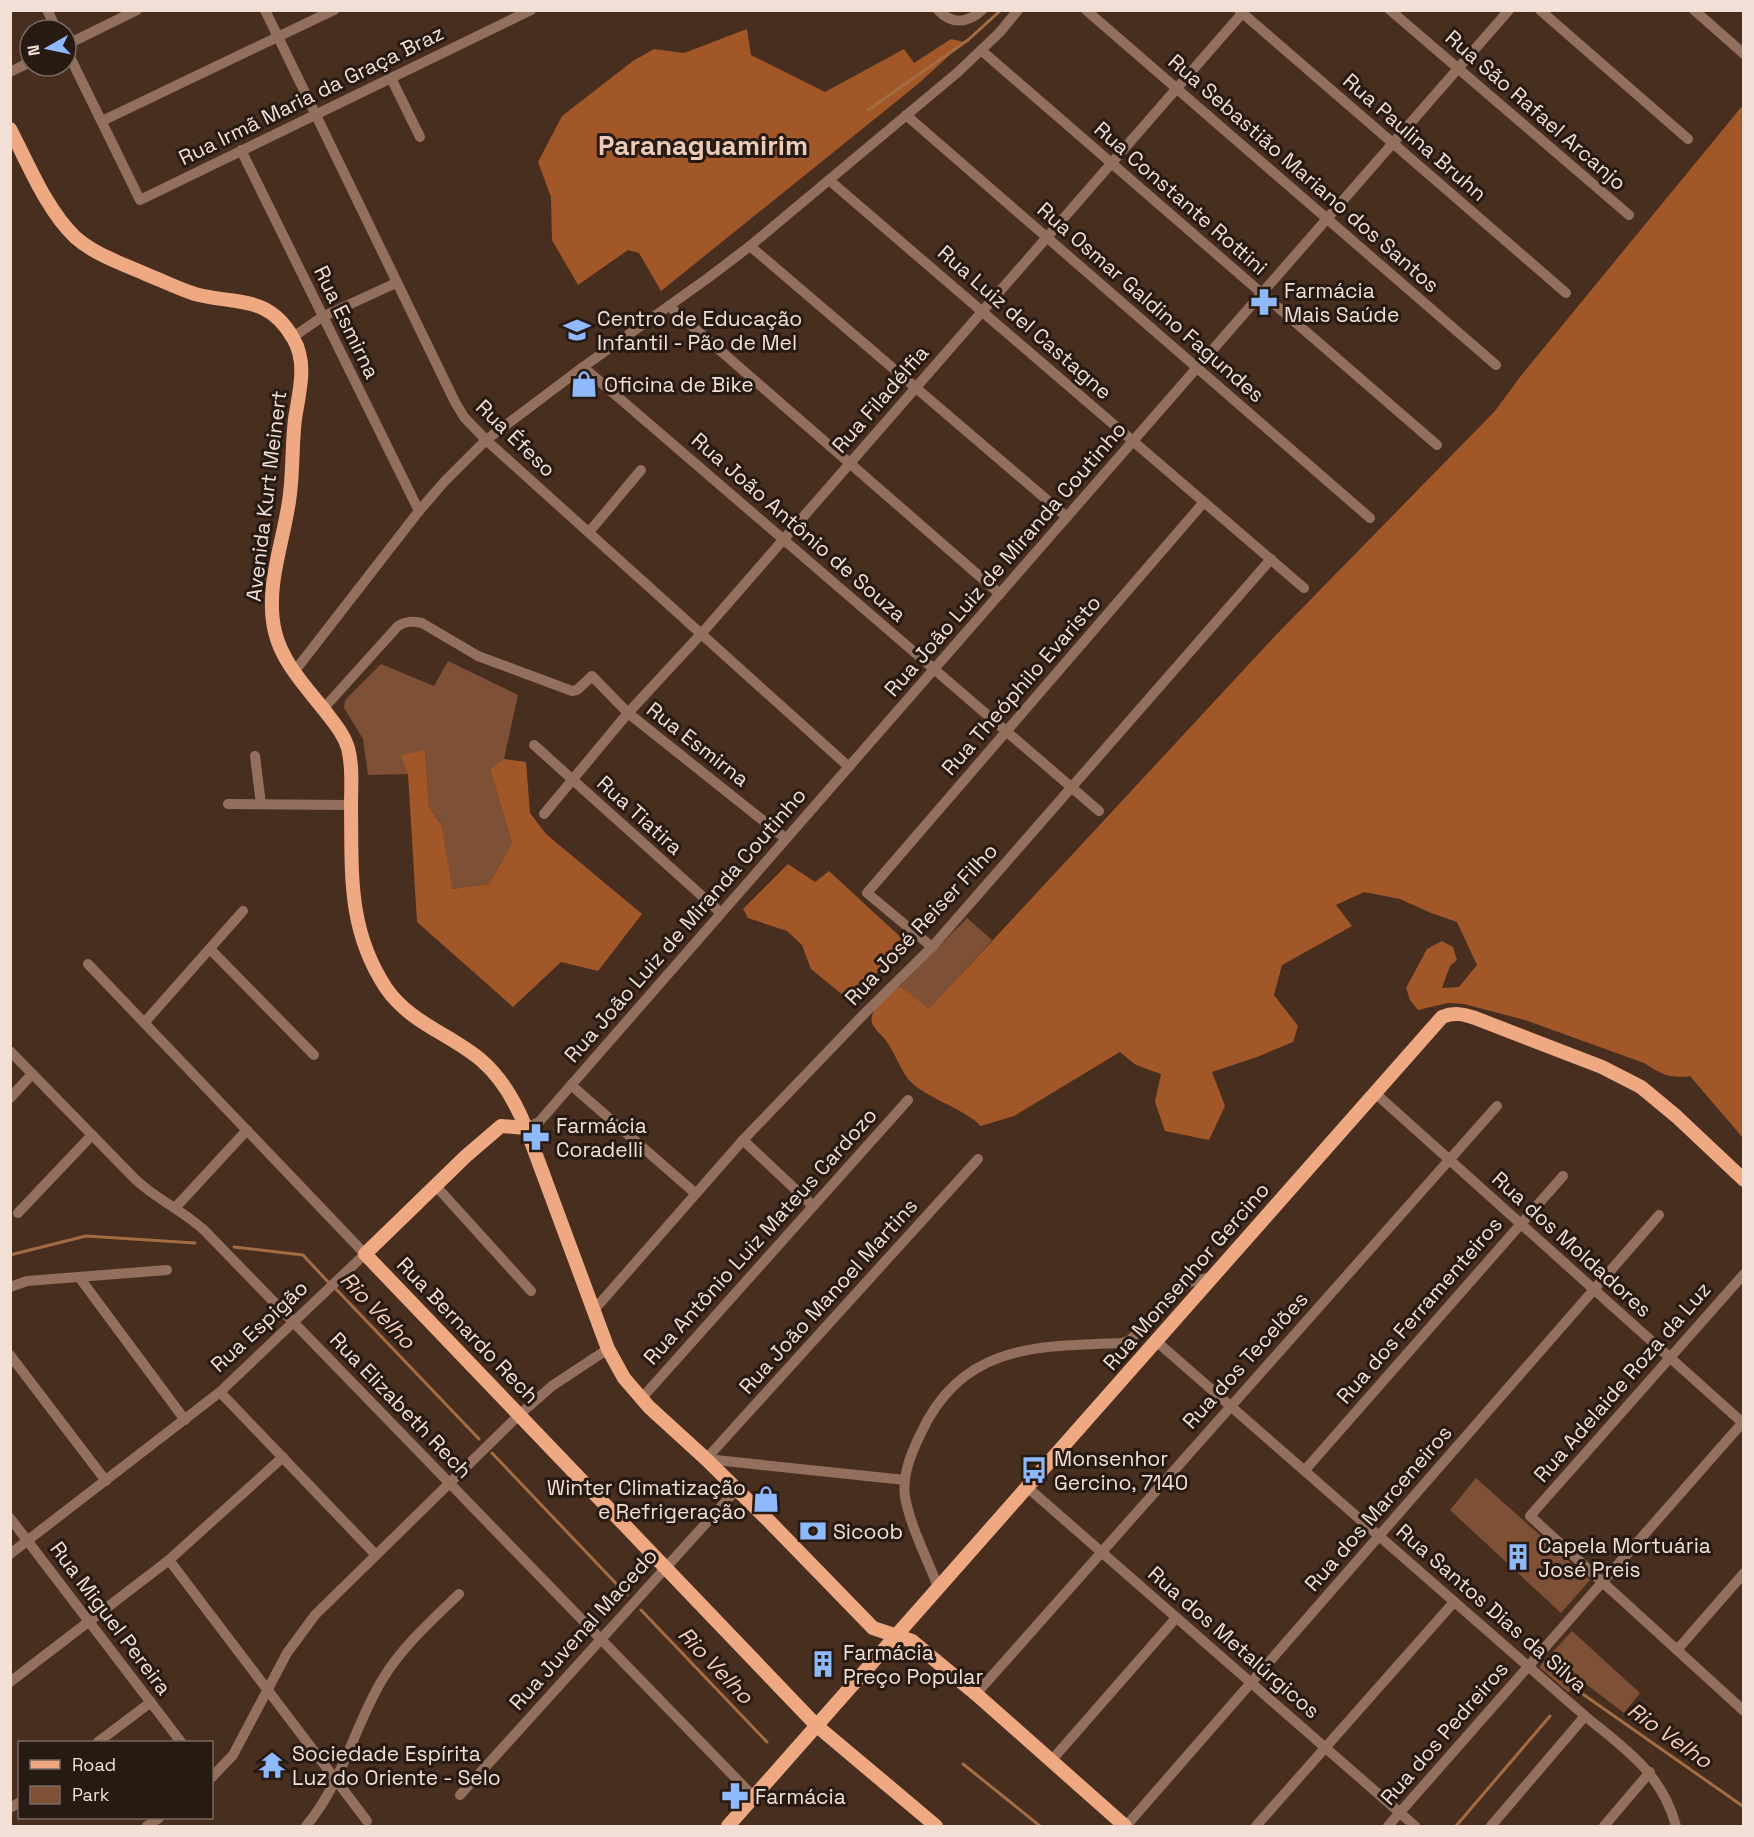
<svg xmlns="http://www.w3.org/2000/svg" width="1754" height="1837" viewBox="0 0 1754 1837" font-family="'Space Grotesk',sans-serif">
  <style>
    .green { fill: #7e5036 }
    .forest { fill: #a25729 }
    .lines { fill: none; stroke-linecap: round; stroke-linejoin: round }
    .stream { stroke: #a36c42; stroke-width: 3 }
    .minor { stroke: #92705d; stroke-width: 10 }
    .major { stroke: #eea882; stroke-width: 14 }
    .labels { text-anchor: middle; dominant-baseline: central; stroke-width: 6; stroke-linejoin: round; paint-order: stroke }
    .street-label { font-size: 21px; fill: #f2e0d7; stroke: #261a13 }
    .poi-label { font-size: 21px; fill: #f2e0d7; stroke: #261a13; text-anchor: start }
    .water-label { font-size: 22px; font-style: italic; fill: #f8cdb6; stroke: #261a13 }
    .district-label { font-size: 27px; font-weight: bold; fill: #edcbb9; stroke: #261a13 }
  </style>
  <rect width="100%" height="100%" fill="#482e1f"/>
  <g class="green">
    <path d="M448,661L518,695L504,759L490,769L512,843L489,884L451,889L442,826L429,807L425,750L408,774L368,775L363,739L344,708L345,701L350,695L381,664L434,686Z"/>
    <path d="M967,918L992,940L929,1010L900,986Z"/>
    <path d="M1476,1478L1590,1580L1561,1613L1450,1510Z"/>
    <path d="M1572,1631L1640,1693L1624,1713L1586,1684L1568,1692L1539,1667Z"/>
  </g>
  <g class="forest">
    <path d="M747,29L751,55L825,92L904,49L914,63L951,39L964,42L918,84L661,291L639,253L628,250L578,285L552,240L551,197L538,162L562,116L633,61L654,49L684,53Z"/>
    <path d="M1743,105V1138L1690,1076C1669,1079 1661,1074 1644,1063L1525,1020L1464,1004L1448,1003L1418,1010L1410,1000L1406,988L1427,949L1442,941L1453,947L1457,960L1450,966L1442,988L1459,987L1477,965L1457,922L1431,913L1400,899L1364,892L1336,905L1352,926L1282,965L1274,995L1298,1026L1293,1042L1257,1057L1212,1072L1225,1106L1209,1140L1165,1131L1155,1102L1161,1074L1136,1065L1120,1052L1014,1116L981,1126C962,1107 923,1097 908,1079C900,1068 895,1054 887,1042C882,1034 869,1027 872,1016C875,1005 891,994 900,986L929,1009L1274,637L1495,411L1520,377Z"/>
    <path d="M425,750L429,807L442,826L452,889L489,884L512,843L490,769L504,759L526,762L530,813L546,834L642,914L598,971L561,962L513,1007L417,922L408,774L401,755Z"/>
    <path d="M788,864L815,882L829,871L907,943L849,1000L811,969L802,945L787,931L748,918L743,909Z"/>
  </g>
  <g class="lines">
    <g class="stream">
      <path d="M868,110L968,40L1001,10"/>
      <path d="M234,1247L303,1255L330,1284"/>
      <path d="M10,1255L86,1236L195,1243"/>
      <path d="M335,1288L479,1439"/>
      <path d="M492,1453L627,1595"/>
      <path d="M641,1610L767,1742"/>
      <path d="M1577,1690L1744,1807"/>
      <path d="M963,1764L1040,1826"/>
      <path d="M1456,1826L1550,1716"/>
    </g>
    <g class="minor">
      <path d="M47,10L57,30"/>
      <path d="M265,10L455,402L464,417L486,440L849,767"/>
      <path d="M938,10C952,25 968,23 982,10"/>
      <path d="M1086,10L1496,365"/>
      <path d="M1239,10L1566,293"/>
      <path d="M1390,10L1629,215"/>
      <path d="M1540,10L1688,139"/>
      <path d="M1694,10L1744,54"/>
      <path d="M66,45L137,10"/>
      <path d="M66,49L140,200L531,10"/>
      <path d="M982,51L1437,445"/>
      <path d="M10,72L30,62"/>
      <path d="M391,78L420,137"/>
      <path d="M906,115L1370,518"/>
      <path d="M102,121L334,10"/>
      <path d="M241,150L419,511"/>
      <path d="M829,180L1304,588"/>
      <path d="M750,246L1067,517"/>
      <path d="M669,306L1000,594"/>
      <path d="M293,337L322,317L396,283"/>
      <path d="M583,367L1099,811"/>
      <path d="M589,532L641,470"/>
      <path d="M294,672L419,511L444,482L486,440L583,367L708,278L750,246L958,72L1000,32L1018,10"/>
      <path d="M323,709L398,626C406,621 412,621 422,623L478,656L572,691L577,690L592,676L628,713L785,838"/>
      <path d="M534,745L721,913"/>
      <path d="M255,756L261,804"/>
      <path d="M228,804L351,805"/>
      <path d="M544,814L628,713L702,633L1245,10"/>
      <path d="M932,947L867,893L1204,502"/>
      <path d="M210,949L314,1055"/>
      <path d="M144,1023L243,911"/>
      <path d="M10,1051L135,1179C156,1199 182,1210 204,1230L754,1797"/>
      <path d="M571,1085L695,1193"/>
      <path d="M1375,1093L1744,1424"/>
      <path d="M10,1098L32,1074"/>
      <path d="M526,1128L539,1122L1509,10"/>
      <path d="M743,1140L813,1206"/>
      <path d="M435,1185L531,1291"/>
      <path d="M175,1208L247,1130"/>
      <path d="M18,1213L92,1135"/>
      <path d="M1744,1274L1530,1516L1744,1711"/>
      <path d="M79,1277L185,1420"/>
      <path d="M10,1287L27,1281L167,1270"/>
      <path d="M594,1310L743,1140L864,1014L932,947L1271,559"/>
      <path d="M1156,1341L1585,1716C1625,1749 1662,1773 1676,1826"/>
      <path d="M10,1355L106,1481"/>
      <path d="M220,1392L376,1555"/>
      <path d="M641,1399L908,1100"/>
      <path d="M706,1459L978,1159"/>
      <path d="M706,1459L905,1480"/>
      <path d="M1305,1470L1563,1176"/>
      <path d="M1027,1487L1415,1826"/>
      <path d="M10,1518L181,1742"/>
      <path d="M10,1554L220,1392L365,1254L88,964"/>
      <path d="M169,1560L367,1821"/>
      <path d="M938,1587C927,1558 911,1528 905,1497C902,1475 911,1454 920,1435C962,1344 1035,1346 1122,1343L1130,1340L1183,1287L1190,1282L1212,1277"/>
      <path d="M1677,1650L1744,1573"/>
      <path d="M10,1682L169,1560L283,1457"/>
      <path d="M976,1694L1497,1106"/>
      <path d="M98,1742L151,1702"/>
      <path d="M1051,1761L1176,1618"/>
      <path d="M212,1777L233,1755L287,1653L315,1615L519,1415L552,1386L608,1349"/>
      <path d="M460,1795L737,1489"/>
      <path d="M10,1808L20,1802"/>
      <path d="M147,1826L159,1818"/>
      <path d="M306,1826C342,1784 354,1727 382,1680C402,1647 431,1621 459,1594"/>
      <path d="M1126,1826L1659,1215"/>
      <path d="M1256,1826L1454,1602"/>
      <path d="M1388,1826L1744,1421"/>
      <path d="M1491,1826L1585,1716"/>
      <path d="M1604,1826L1650,1772"/>
    </g>
    <g class="major">
      <path d="M10,129C29,165 46,209 75,237C95,255 123,264 148,275C163,281 179,289 195,294C236,305 268,294 293,338C308,363 299,392 295,419C292,444 293,469 290,494C285,539 264,586 275,632C282,662 306,687 325,711C334,723 344,734 348,748C353,767 351,787 351,805C352,872 347,929 386,988C410,1023 450,1034 481,1060C502,1078 516,1103 526,1128L608,1349L624,1378L649,1407L706,1459L770,1522L873,1628L912,1641L976,1694L1125,1826"/>
      <path d="M526,1128L501,1126L466,1156L365,1254L817,1726L936,1826"/>
      <path d="M728,1826L1442,1017C1454,1012 1463,1014 1475,1018L1602,1067L1641,1087L1676,1116L1744,1180"/>
    </g>
  </g>
  <defs>
    <symbol id="pharmacy-bare" viewBox="-9 -9 18 18"><path d="M-2-6h4v4h4v4h-4v4h-4v-4h-4v-4h4Z" fill="#8eb9fc" stroke="#261a13" stroke-width="2.5" paint-order="stroke"/></symbol>
    <symbol id="school-bare" viewBox="-9 -9 18 18"><path d="M0-5L7-2L0 1L-7-2ZM-4 1L0 2.5L4 1V4Q0 6-4 4Z" fill="#8eb9fc" stroke="#261a13" stroke-width="2.5" paint-order="stroke"/></symbol>
    <symbol id="shop-bare" viewBox="-9 -9 18 18"><path d="M-5-2.5h2.3a2.7 3.5 0 0 1 5.4 0H5L5.5 6h-11ZM-1.5-2.5h3a1.5 2.3 0 0 0-3 0Z" fill="#8eb9fc" stroke="#261a13" stroke-width="2.5" paint-order="stroke"/></symbol>
    <symbol id="bus-bare" viewBox="-9 -9 18 18"><path d="M-5-6H5V4H4V6H2V4H-2V6H-4V4H-5ZM-3.5-4V0h7V-4ZM-3.5 1.2v1.5H-2V1.2ZM2 1.2v1.5H3.5V1.2Z" fill="#8eb9fc" stroke="#261a13" stroke-width="2.5" paint-order="stroke"/></symbol>
    <symbol id="bank-bare" viewBox="-9 -9 18 18"><path d="M-6-4H6V4H-6ZM0-2.3a2.3 2.3 0 1 0 0 4.6a2.3 2.3 0 1 0 0-4.6Z" fill="#8eb9fc" stroke="#261a13" stroke-width="2.5" paint-order="stroke"/></symbol>
    <symbol id="building-bare" viewBox="-9 -9 18 18"><path d="M-4-6H4V6H1V3H-1V6H-4ZM-2.5-4.3h1.7v1.8h-1.7ZM.8-4.3h1.7v1.8H.8ZM-2.5-1h1.7V.8h-1.7ZM.8-1h1.7V.8H.8Z" fill="#8eb9fc" stroke="#261a13" stroke-width="2.5" paint-order="stroke"/></symbol>
    <symbol id="temple-bare" viewBox="-9 -9 18 18"><path d="M0-6L5-2H3V0L6.5 2.5H4V6H1.5V3h-3V6H-4V2.5H-6.5L-3 0V-2H-5Z" fill="#8eb9fc" stroke="#261a13" stroke-width="2.5" paint-order="stroke"/></symbol>
  </defs>
  <g fill-rule="evenodd">
    <use href="#pharmacy-bare" x="1245" y="283" width="38" height="38"/>
    <use href="#school-bare" x="558" y="311" width="38" height="38"/>
    <use href="#shop-bare" x="565" y="365" width="38" height="38"/>
    <use href="#pharmacy-bare" x="517" y="1118" width="38" height="38"/>
    <use href="#bus-bare" x="1015" y="1451" width="38" height="38"/>
    <use href="#shop-bare" x="747" y="1480" width="38" height="38"/>
    <use href="#bank-bare" x="794" y="1512" width="38" height="38"/>
    <use href="#building-bare" x="1499" y="1538" width="38" height="38"/>
    <use href="#building-bare" x="804" y="1645" width="38" height="38"/>
    <use href="#temple-bare" x="253" y="1746" width="38" height="38"/>
    <use href="#pharmacy-bare" x="716" y="1777" width="38" height="38"/>
  </g>
  <g class="labels">
    <g class="street-label">
      <text transform="translate(311 95) rotate(-26)">Rua Irmã Maria da Graça Braz</text>
      <text transform="translate(1536 110) rotate(41)">Rua São Rafael Arcanjo</text>
      <text transform="translate(1415 137) rotate(41)">Rua Paulina Bruhn</text>
      <text transform="translate(1304 173) rotate(41)">Rua Sebastião Mariano dos Santos</text>
      <text transform="translate(1181 198) rotate(41)">Rua Constante Rottini</text>
      <text transform="translate(1151 302) rotate(41)">Rua Osmar Galdino Fagundes</text>
      <text transform="translate(347 322) rotate(64)">Rua Esmirna</text>
      <text transform="translate(1025 322) rotate(41)">Rua Luiz del Castagne</text>
      <text transform="translate(880 399) rotate(-49)">Rua Filadélfia</text>
      <text transform="translate(516 438) rotate(44)">Rua Éfeso</text>
      <text transform="translate(266 496) rotate(-83)">Avenida Kurt Meinert</text>
      <text transform="translate(799 527) rotate(41)">Rua João Antônio de Souza</text>
      <text transform="translate(1005 559) rotate(-49)">Rua João Luiz de Miranda Coutinho</text>
      <text transform="translate(1021 685) rotate(-49)">Rua Theóphilo Evaristo</text>
      <text transform="translate(698 744) rotate(38)">Rua Esmirna</text>
      <text transform="translate(640 815) rotate(42)">Rua Tiatira</text>
      <text transform="translate(921 924) rotate(-47)">Rua José Reiser Filho</text>
      <text transform="translate(685 925) rotate(-49)">Rua João Luiz de Miranda Coutinho</text>
      <text transform="translate(760 1236) rotate(-48)">Rua Antônio Luiz Mateus Cardozo</text>
      <text transform="translate(1572 1244) rotate(42)">Rua dos Moldadores</text>
      <text transform="translate(1186 1276) rotate(-49)">Rua Monsenhor Gercino</text>
      <text transform="translate(828 1296) rotate(-48)">Rua João Manoel Martins</text>
      <text transform="translate(1419 1310) rotate(-49)">Rua dos Ferramenteiros</text>
      <text transform="translate(259 1326) rotate(-43)">Rua Espigão</text>
      <text transform="translate(468 1330) rotate(46)">Rua Bernardo Rech</text>
      <text transform="translate(1245 1360) rotate(-48)">Rua dos Tecelões</text>
      <text transform="translate(1622 1382) rotate(-49)">Rua Adelaide Roza da Luz</text>
      <text transform="translate(401 1405) rotate(46)">Rua Elizabeth Rech</text>
      <text transform="translate(1378 1508) rotate(-49)">Rua dos Marceneiros</text>
      <text transform="translate(1492 1608) rotate(41)">Rua Santos Dias da Silva</text>
      <text transform="translate(111 1618) rotate(53)">Rua Miguel Pereira</text>
      <text transform="translate(583 1629) rotate(-48)">Rua Juvenal Macedo</text>
      <text transform="translate(1234 1642) rotate(41)">Rua dos Metalúrgicos</text>
      <text transform="translate(1444 1733) rotate(-49)">Rua dos Pedreiros</text>
    </g>
    <g class="poi-label">
      <text x="1284" y="290">Farmácia<tspan x="1284" dy="24">Mais Saúde</tspan></text>
      <text x="597" y="318">Centro de Educação<tspan x="597" dy="24">Infantil - Pão de Mel</tspan></text>
      <text x="604" y="384">Oficina de Bike</text>
      <text x="556" y="1125">Farmácia<tspan x="556" dy="24">Coradelli</tspan></text>
      <text x="1054" y="1458">Monsenhor<tspan x="1054" dy="24">Gercino, 7140</tspan></text>
      <text x="746" y="1487" text-anchor="end">Winter Climatização<tspan x="746" dy="24">e Refrigeração</tspan></text>
      <text x="833" y="1531">Sicoob</text>
      <text x="1538" y="1545">Capela Mortuária<tspan x="1538" dy="24">José Preis</tspan></text>
      <text x="843" y="1652">Farmácia<tspan x="843" dy="24">Preço Popular</tspan></text>
      <text x="292" y="1753">Sociedade Espírita<tspan x="292" dy="24">Luz do Oriente - Selo</tspan></text>
      <text x="755" y="1796">Farmácia</text>
    </g>
    <g class="water-label">
      <text transform="translate(378 1310) rotate(46)">Rio Velho</text>
      <text transform="translate(716 1665) rotate(46)">Rio Velho</text>
      <text transform="translate(1670 1735) rotate(35)">Rio Velho</text>
    </g>
    <g class="district-label">
      <text x="703" y="145">Paranaguamirim</text>
    </g>
  </g>
  <rect width="1754" height="1837" fill="none" stroke="#f2e0d7" stroke-width="24"/>
  <rect x="18" y="1741" width="195" height="78" fill="#261a13" stroke="#786961" stroke-width="1.5"/>
  <rect x="30" y="1760" width="30" height="9" fill="#eea882" stroke="#786961" stroke-width="1.5"/>
  <text x="72" y="1771" font-size="18" fill="#f2e0d7">Road</text>
  <rect x="30" y="1786" width="30" height="18" fill="#7e5036" stroke="#786961" stroke-width="1.5"/>
  <text x="72" y="1801" font-size="18" fill="#f2e0d7">Park</text>
  <g transform="translate(48 48) rotate(261)"><circle r="28" fill="#261a13" stroke="#786961" stroke-width="1.5"/>
  <path d="M0-4.5L10 22L0 15L-10 22Z" fill="#8eb9fc"/>
  <text y="-9" font-size="16" font-weight="bold" text-anchor="middle" fill="#f2e0d7">N</text>
  </g>
</svg>
